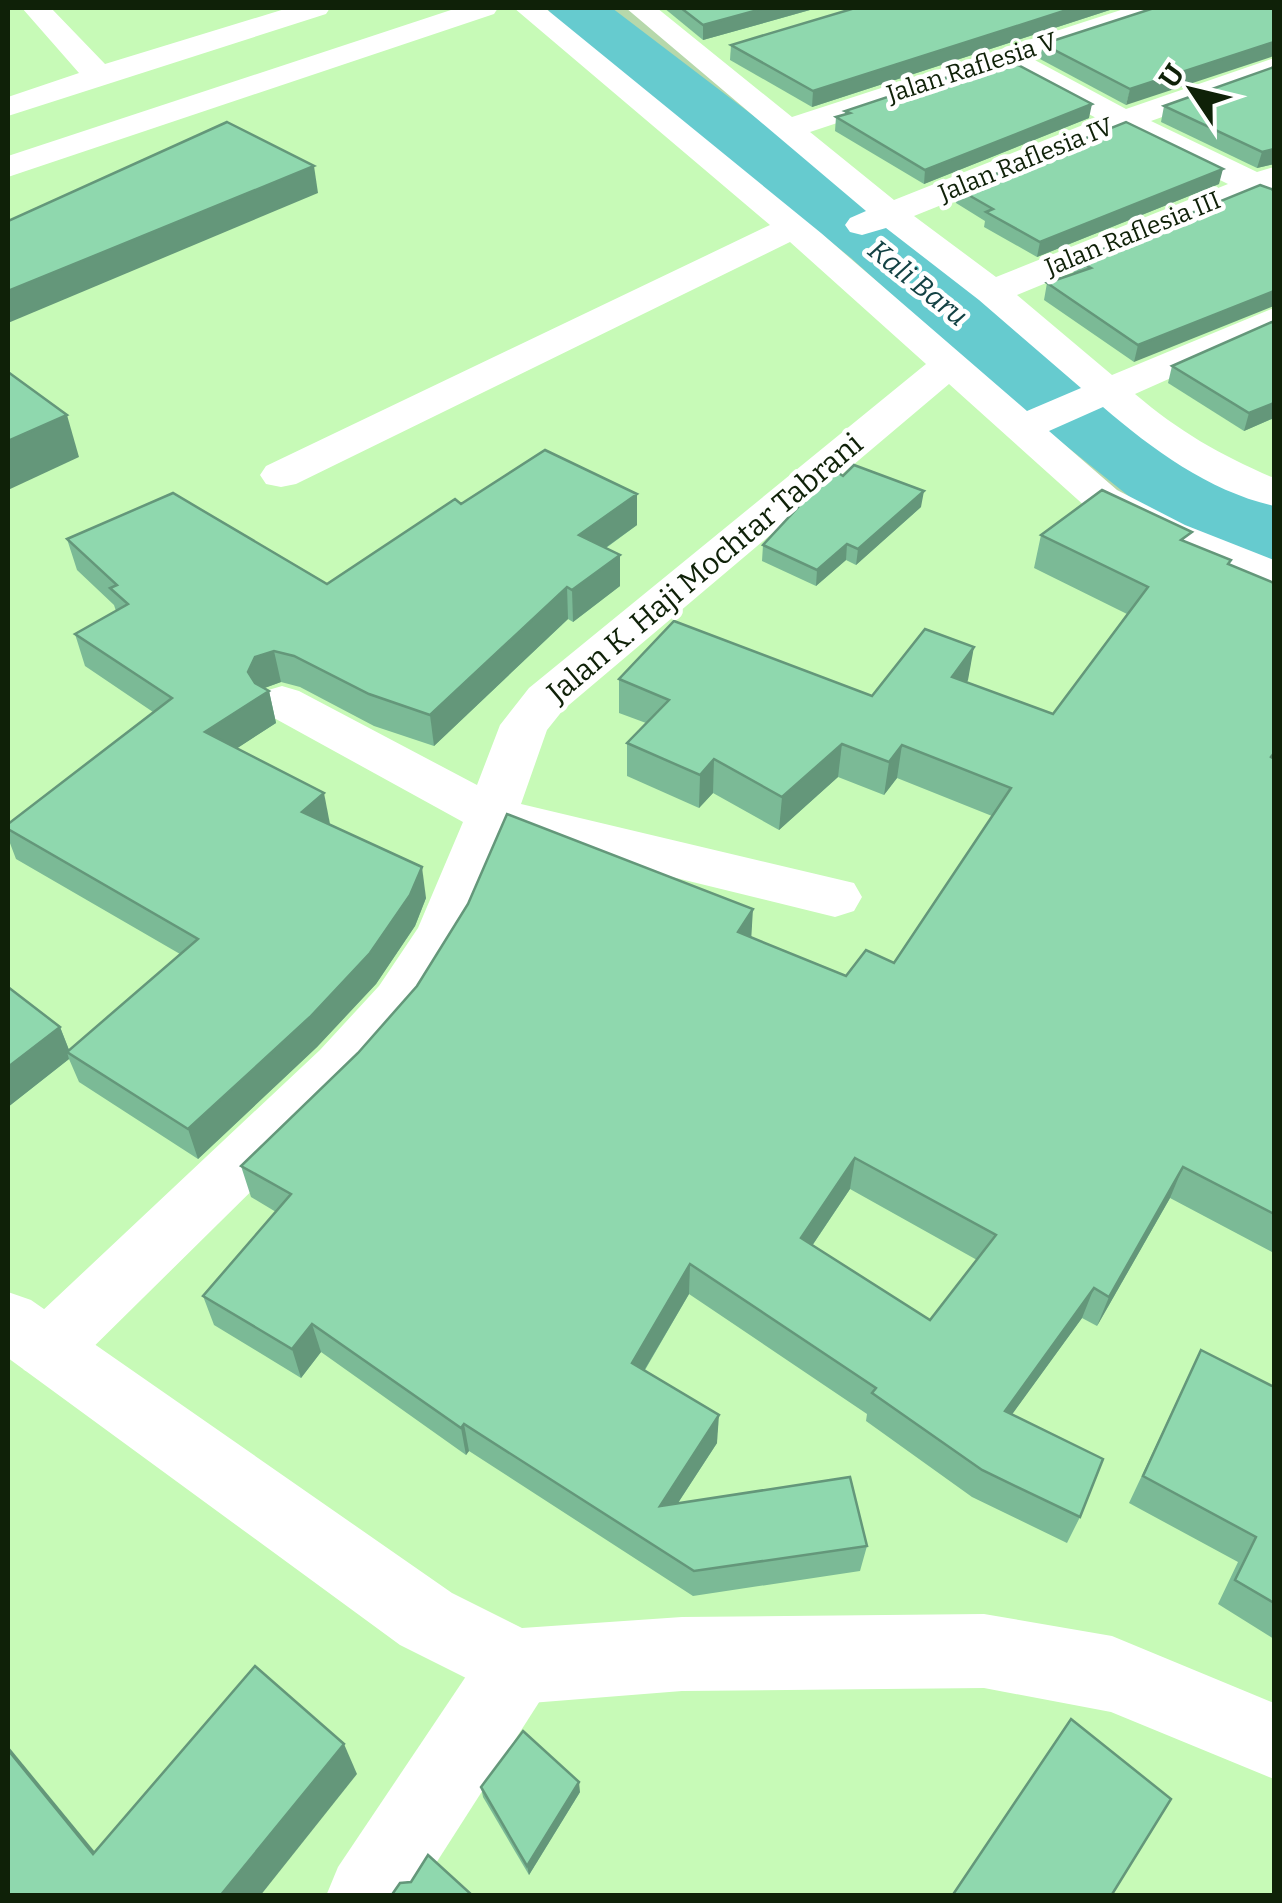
<svg xmlns="http://www.w3.org/2000/svg" width="1282" height="1903" viewBox="0 0 1282 1903" font-family="Bitter,serif">
  <style>
    .green { fill: #b6d8ab }
    .lines { fill: none; stroke-linecap: round; stroke-linejoin: round }
    .river { fill: #66cbcf; fill-rule: evenodd }
    .street { fill: #fff; fill-rule: evenodd }
    .secondary { fill: #fff; fill-rule: evenodd }
    .wall { fill: #7bba96; fill-rule: evenodd }
    .shaded-wall { fill: #64977a }
    .building { fill: #8fd8ae; stroke: #64977a; stroke-width: 2.5; fill-rule: evenodd }
    .labels { text-anchor: middle; dominant-baseline: central; stroke-width: 9; stroke-linejoin: round; paint-order: stroke }
    .far-street-label { font-size: 25px; fill: #0f2108; stroke: #fff }
    .far-water-label { font-size: 28px; font-style: italic; fill: #134244; stroke: #fff }
    .street-label { font-size: 30px; fill: #0f2108; stroke: #fff }
  </style>
  <rect width="100%" height="100%" fill="#c7fab7"/>
  <path class="green" d="M528,8H633L1198,465L1274,502V576L1170,534Z"/>
  <g class="lines">
    <path class="river" d="M547,8H612L901,228L1061,363L1218,482L1274,504V561L1243,554L1156,518L1005,397L851,258L555,20Z"/>
    <g class="street">
      <path d="M22,8H51L105,64L288,8H330L326,14L8,116V97L79,73Z"/>
      <path d="M457,8H498L494,14L8,177V156Z"/>
      <path d="M514,8H545L821,233L1027,411L1081,388L979,300L886,228L862,235L850,232L845,225L850,218L866,211L626,8H657L792,117L1127,8H1168L1164,14L1031,58L1126,109L1274,58V77L1151,121L1257,172L1274,167V203L1255,197L1017,295L1112,375L1274,308V332L1135,394C1180,432 1220,455 1274,478V506C1209,491 1153,450 1103,407L1049,431L1117,490L1185,525L1274,560V589L1155,543L1087,508L949,384L563,710L547,730L521,804L854,883L862,897L854,911L835,917L509,837L469,935L419,1016L362,1082L70,1370L47,1379L24,1370L14,1349L24,1328L320,1050L379,986L418,928L463,822L265,713L258,702L265,691L282,686L299,691L477,785L500,725L529,688L926,364L790,242L296,484L281,487L266,484L260,475L266,466L770,225ZM1003,68L1098,119L894,200L810,132ZM1123,132L1228,184L996,277L914,216Z"/>
      <path d="M518,1628L545,1639L556,1666L545,1693L415,1896H326L338,1867L491,1639Z"/>
    </g>
    <path class="secondary" d="M8,1292L31,1300L452,1593L522,1628L682,1617L984,1614L1112,1636L1274,1703V1779L1111,1712L984,1688L682,1691L518,1704L400,1645L8,1358Z"/>
  </g>
  <g class="wall">
    <path d="M664,8H817L703,40Z"/>
    <path d="M855,8H1116L812,107L730,60L731,45Z"/>
    <path d="M1154,8L1126,105L1040,59L1043,44Z"/>
    <path d="M1274,67V164L1257,168L1161,122L1164,106Z"/>
    <path d="M845,111L1089,118L924,184L835,131L836,117L845,115Z"/>
    <path d="M1219,184L1037,257L984,227L985,221L956,203L958,189Z"/>
    <path d="M1274,190L1134,362L1044,300L1047,283L1073,274L1076,260Z"/>
    <path d="M1274,321V418L1244,431L1168,383L1172,366Z"/>
    <path d="M461,504L637,525L606,548L620,586L573,622L568,619L434,746L374,726L300,687L281,682L264,688L269,691L276,723L237,748L329,825L426,898L415,926L376,984L317,1047L198,1159L79,1082L69,1059L8,1107L60,1027L69,1050L180,954L16,859L8,838V824L153,712L85,666L75,634L116,611L114,605L77,570L67,539L327,584Z"/>
    <path d="M921,507L856,565L846,560L816,586L762,561L763,545Z"/>
    <path d="M1041,535L1188,543L1230,565L1274,583V1253L1170,1198L1097,1326L1082,1318L1012,1414L1080,1517L1067,1543L972,1497L866,1421L867,1414L689,1294L645,1370L717,1443L678,1503L867,1546L860,1571L693,1596L469,1451L466,1455L321,1352L301,1378L214,1325L203,1296L276,1212L251,1197L241,1166L751,937L846,976L894,963L992,816L897,778L884,795L838,777L779,830L713,793L699,808L627,776V743L646,723L619,713V679L872,696L968,680L967,682L1053,714L1127,614L1034,568ZM850,1189L977,1260L930,1320L812,1246Z"/>
    <path d="M1201,1350L1274,1387V1639L1218,1604L1238,1562L1129,1503Z"/>
    <path d="M481,1787L580,1792L529,1875L483,1797Z"/>
  </g>
  <g class="shaded-wall">
    <path d="M765,8H817L703,40V25Z"/>
    <path d="M1073,8H1116L812,107L813,91Z"/>
    <path d="M1274,42V56L1126,105L1130,89Z"/>
    <path d="M1092,104L1089,118L924,184L925,170Z"/>
    <path d="M1274,149V164L1257,168L1262,152Z"/>
    <path d="M314,166L318,193L8,323V291Z"/>
    <path d="M1223,169L1219,184L1037,257L1040,242Z"/>
    <path d="M1274,291V306L1134,362L1138,345Z"/>
    <path d="M1274,403V418L1244,431L1249,413Z"/>
    <path d="M67,415L79,457L8,490V441Z"/>
    <path d="M924,491L921,507L856,565L858,549Z"/>
    <path d="M637,494V525L580,566L579,535Z"/>
    <path d="M847,544L846,560L816,586L817,570Z"/>
    <path d="M620,555V586L573,622L572,590Z"/>
    <path d="M567,587L568,619L434,746L430,715Z"/>
    <path d="M974,647L968,680L946,710L952,677Z"/>
    <path d="M274,651L281,682L262,689L269,691L276,723L213,764L205,732L248,672L255,657Z"/>
    <path d="M842,744L838,777L779,830L782,797Z"/>
    <path d="M902,745L897,778L884,795L889,762Z"/>
    <path d="M714,759L713,793L699,808L700,775Z"/>
    <path d="M324,793L330,824L308,844L302,812Z"/>
    <path d="M422,867L426,898L415,926L376,984L317,1047L198,1159L188,1129Z"/>
    <path d="M753,909L751,942L738,932Z"/>
    <path d="M60,1027L71,1055L67,1052L69,1059L8,1107V1067Z"/>
    <path d="M855,1158L850,1189L797,1268L801,1238Z"/>
    <path d="M1183,1167L1170,1198L1097,1326L1109,1297Z"/>
    <path d="M690,1264L689,1294L632,1391V1363Z"/>
    <path d="M1094,1288L1082,1318L995,1438L1005,1411Z"/>
    <path d="M312,1324L321,1352L301,1378L292,1349Z"/>
    <path d="M719,1415L717,1443L659,1532L660,1506Z"/>
    <path d="M464,1424L469,1451L466,1455L461,1428Z"/>
    <path d="M344,1744L357,1774L260,1896H220Z"/>
    <path d="M8,1746L118,1880L93,1854L8,1750Z"/>
    <path d="M579,1782L580,1792L529,1875L527,1866Z"/>
  </g>
  <g class="building">
    <path d="M681,8H765L703,25Z"/>
    <path d="M855,8H1073L813,91L731,45Z"/>
    <path d="M1154,8H1274V42L1130,89L1043,44Z"/>
    <path d="M1005,58L1092,104L925,170L836,117L850,113L845,111Z"/>
    <path d="M1274,67V149L1262,152L1164,106Z"/>
    <path d="M227,122L314,166L8,291V221Z"/>
    <path d="M1126,122L1223,169L1040,242L986,212L993,209L958,189Z"/>
    <path d="M1260,185L1274,190V291L1138,345L1047,283L1091,268L1076,260Z"/>
    <path d="M1274,321V403L1249,413L1172,366Z"/>
    <path d="M8,372L67,415L8,441Z"/>
    <path d="M545,450L637,494L579,535L620,555L572,590L567,587L430,715L369,694L294,656L274,651L255,657L248,672L255,683L269,691L205,732L324,793L302,812L422,867L410,895L370,953L310,1017L188,1129L67,1052L198,939L8,829V824L172,698L75,634L128,604L110,588L117,585L67,539L173,493L327,584L455,499L461,504Z"/>
    <path d="M854,465L924,491L858,549L847,544L817,570L763,545L814,490L837,472L843,476Z"/>
    <path d="M1102,490L1192,532L1181,540L1231,560L1228,564L1274,583V753L1271,757L1274,759V1214L1183,1167L1109,1297L1094,1288L1005,1411L1103,1459L1080,1517L982,1470L872,1393L876,1388L690,1264L632,1363L719,1415L660,1506L850,1477L867,1546L694,1571L464,1424L461,1428L312,1324L292,1349L203,1296L291,1194L241,1166L358,1053L417,986L468,904L507,814L753,909L738,932L846,976L866,950L894,963L1011,788L902,745L889,762L842,744L782,797L714,759L700,775L627,743L669,700L619,679L674,621L872,696L925,629L974,647L952,677L1053,714L1148,587L1041,535ZM855,1158L996,1235L930,1320L801,1238Z"/>
    <path d="M8,987L60,1027L8,1067Z"/>
    <path d="M1201,1350L1274,1387V1603L1235,1580L1256,1537L1143,1476Z"/>
    <path d="M255,1666L344,1744L220,1896H8V1750L93,1854Z"/>
    <path d="M1071,1719L1171,1799L1111,1896H952Z"/>
    <path d="M523,1731L579,1782L527,1866L481,1787Z"/>
    <path d="M428,1855L473,1896H391L400,1883L411,1882Z"/>
  </g>
  <g class="labels">
    <g class="far-street-label">
      <text transform="translate(972 68) rotate(-18)">Jalan Raflesia V</text>
      <text transform="translate(1026 160) rotate(-22)">Jalan Raflesia IV</text>
      <text transform="translate(1133 234) rotate(-22)">Jalan Raflesia III</text>
    </g>
    <g class="far-water-label">
      <text transform="translate(918 283) rotate(39)">Kali Baru</text>
    </g>
    <g class="street-label">
      <text transform="translate(705 568) rotate(-40)">Jalan K. Haji Mochtar Tabrani</text>
    </g>
  </g>
  <rect width="1282" height="1903" fill="none" stroke="#0f2108" stroke-width="20"/>
  <g transform="translate(1192 90) rotate(305)" stroke="#ffffff" stroke-width="8" paint-order="stroke">
  <path d="M0-8L18 38L0 25L-18 38Z" fill="#0f2108"/>
  <text y="-15" font-size="28" font-weight="bold" text-anchor="middle" fill="#0f2108">U</text>
  </g>
</svg>
